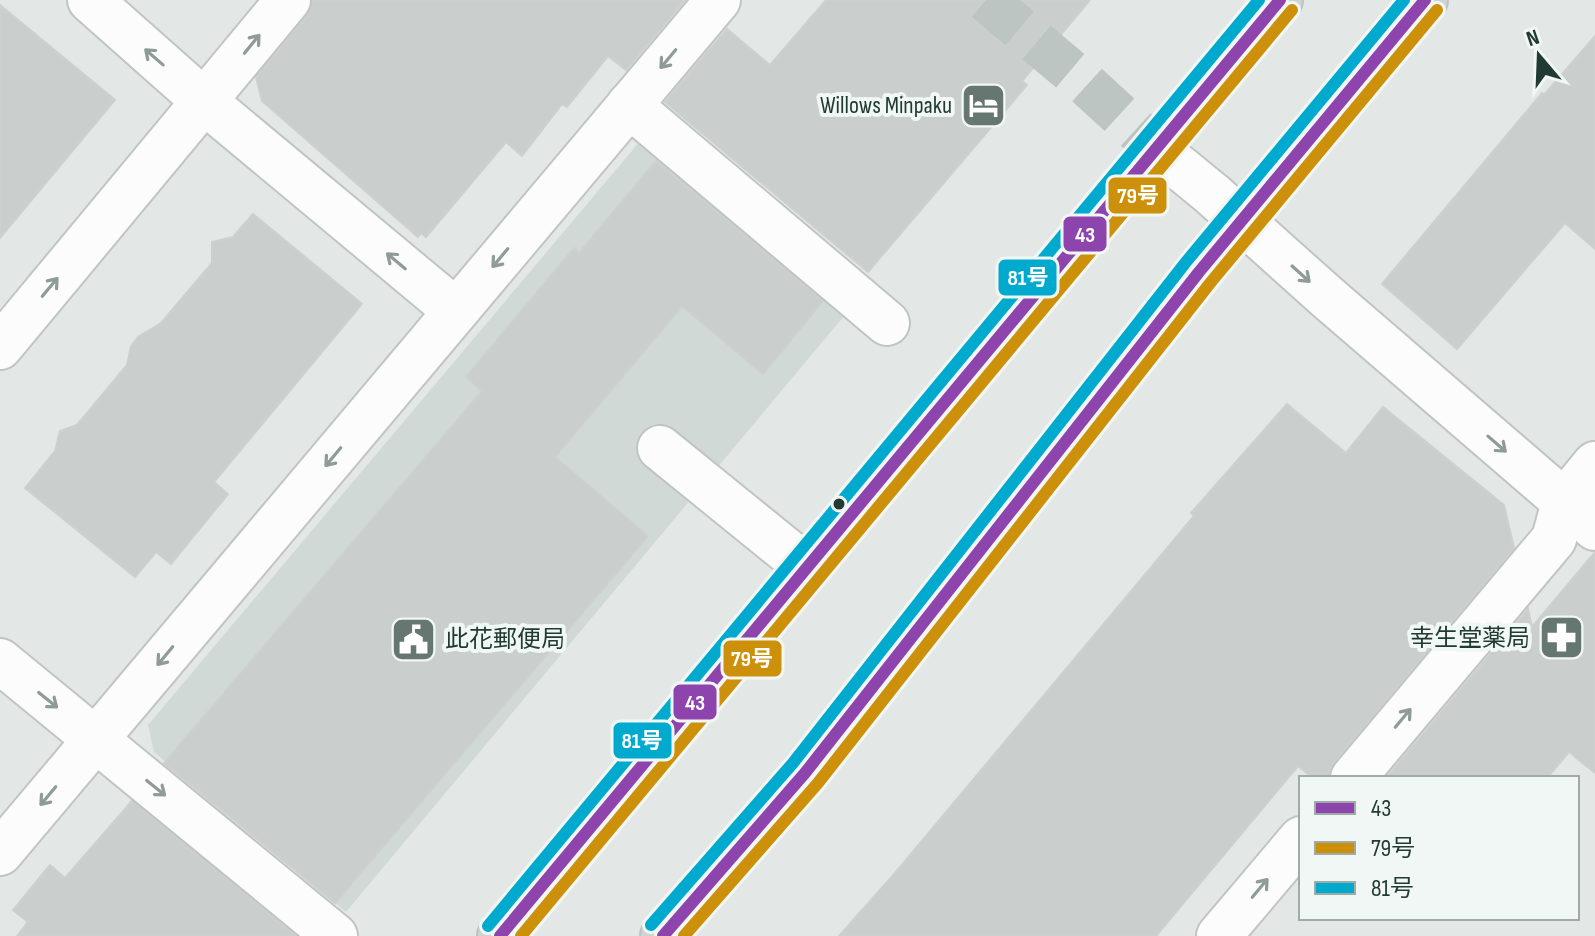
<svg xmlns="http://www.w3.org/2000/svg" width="1595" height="936" viewBox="0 0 1595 936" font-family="'Sofia Sans Condensed','Noto Sans JP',sans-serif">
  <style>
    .built { fill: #d1d9d6 }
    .building { fill: #cacfcd; stroke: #ccd1cf; stroke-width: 2 }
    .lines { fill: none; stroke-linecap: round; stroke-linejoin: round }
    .minor-tunnel { stroke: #bcc5c2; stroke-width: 44; stroke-dasharray: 44 22; stroke-linecap: butt }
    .minor-casing { stroke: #c0c5c3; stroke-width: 48 }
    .major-casing { stroke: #bcc4c2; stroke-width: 48 }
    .minor { stroke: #fbfcfb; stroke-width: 44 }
    .major { stroke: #ced4d2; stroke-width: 44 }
    .bus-1-casing { stroke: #f1f7f4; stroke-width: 18 }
    .bus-2-casing { stroke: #f1f7f4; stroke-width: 18 }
    .bus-3-casing { stroke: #f1f7f4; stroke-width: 18 }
    .bus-1 { stroke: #8e44ad; stroke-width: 12 }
    .bus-2 { stroke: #cc900a; stroke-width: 12 }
    .bus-3 { stroke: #00a9ce; stroke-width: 12 }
    .oneway { stroke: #8e9b98 }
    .bus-dot { fill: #223a34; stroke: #f1f7f4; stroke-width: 3 }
    .labels { text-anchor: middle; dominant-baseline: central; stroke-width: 8; stroke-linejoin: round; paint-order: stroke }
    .poi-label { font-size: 24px; fill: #223a34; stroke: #f1f7f4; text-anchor: end }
    .line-badge { stroke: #f1f7f4; stroke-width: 3 }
    .badge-label { font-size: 22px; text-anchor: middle; font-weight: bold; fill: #fff }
  </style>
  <rect width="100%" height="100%" fill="#e3e8e6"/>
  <path class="built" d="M641,140L849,310L346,912L154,752L148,725Z"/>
  <g class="building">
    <path d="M312,0H685L626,70L608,56L567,107L562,104L522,156L506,142L426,237L421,233L418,237L262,101L256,77L307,16Z"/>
    <path d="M826,0H1090L1022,81L1027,85L868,272L665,102L727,29L770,65Z"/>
    <path d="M0,5L115,100L0,238Z"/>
    <path d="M1595,36V249L1565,223L1457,349L1382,284L1542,93L1544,95Z"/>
    <path d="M656,161L823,301L763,374L682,306L555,457L648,536L335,903L164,763L482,391L466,377L574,248L579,253Z"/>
    <path d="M253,214L362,304L214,482L228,494L171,564L156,552L135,577L25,488L55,451L60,431L77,425L127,365L131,346L138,337L161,323L212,263V242L233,237Z"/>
    <path d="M1287,404L1346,453L1383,407L1504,505L1514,548L1334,762L1329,778H1313L1298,766L1156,936H839L895,873L1194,516L1191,513Z"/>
    <path d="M1595,552V773L1569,752L1547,778H1386L1528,609L1532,627Z"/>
    <path d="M132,801L296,936H17L28,922L13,910L50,865L65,878Z"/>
  </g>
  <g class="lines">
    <path class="minor-tunnel" d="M986,0L1086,84L1157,149"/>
    <defs>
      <g id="minor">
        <path d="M90,0L205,102L456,311"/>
        <path d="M629,105L887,323"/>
        <path d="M1157,149L1212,194L1327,297L1595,528"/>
        <path d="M0,347L288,0"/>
        <path d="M660,448L808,568"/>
        <path d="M0,661L335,936"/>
        <path d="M1353,778L1554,539L1564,502L1595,464"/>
        <path d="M0,853L718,0"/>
        <path d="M1219,936L1301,839"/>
      </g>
      <g id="major">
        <path d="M500,936L1280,0"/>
        <path d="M663,936L805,773L1199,272L1425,0"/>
      </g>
    </defs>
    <use href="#minor" class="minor-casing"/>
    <use href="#major" class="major-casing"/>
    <use href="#minor" class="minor"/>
    <use href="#major" class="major"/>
    <defs>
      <g id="bus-1">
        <path d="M500,936L1280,0"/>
        <path d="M663,936L805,773L1199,272L1425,0"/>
      </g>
      <g id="bus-2">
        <path d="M521,936L1292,10"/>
        <path d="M684,936L818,783L1211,282L1437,10"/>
      </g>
      <g id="bus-3">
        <path d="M651,925L793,763L1186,262L1404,0"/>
        <path d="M488,926L1259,0"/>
      </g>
    </defs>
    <use href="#bus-1" class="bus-1-casing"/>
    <use href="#bus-2" class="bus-2-casing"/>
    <use href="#bus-3" class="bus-3-casing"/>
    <use href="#bus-1" class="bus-1"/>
    <use href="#bus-2" class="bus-2"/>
    <use href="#bus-3" class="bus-3"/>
  </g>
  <defs><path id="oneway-shaft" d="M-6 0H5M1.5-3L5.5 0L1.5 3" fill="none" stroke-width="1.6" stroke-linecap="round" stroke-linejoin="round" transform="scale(2)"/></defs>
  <g class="oneway">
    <use href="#oneway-shaft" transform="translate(252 44) rotate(-51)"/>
    <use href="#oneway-shaft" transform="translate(154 57) rotate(-139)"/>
    <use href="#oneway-shaft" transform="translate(668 59) rotate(130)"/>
    <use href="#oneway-shaft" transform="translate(500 258) rotate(130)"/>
    <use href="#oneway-shaft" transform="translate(396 261) rotate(-140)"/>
    <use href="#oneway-shaft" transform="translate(1301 274) rotate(42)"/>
    <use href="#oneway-shaft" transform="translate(50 287) rotate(-50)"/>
    <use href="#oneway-shaft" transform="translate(1497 444) rotate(41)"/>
    <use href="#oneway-shaft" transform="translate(333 457) rotate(130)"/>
    <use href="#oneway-shaft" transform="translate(165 656) rotate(130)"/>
    <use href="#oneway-shaft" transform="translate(48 700) rotate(39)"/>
    <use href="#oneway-shaft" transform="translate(1403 718) rotate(-50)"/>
    <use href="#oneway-shaft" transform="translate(156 788) rotate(39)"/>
    <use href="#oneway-shaft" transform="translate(48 796) rotate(130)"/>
    <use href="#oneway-shaft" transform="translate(1260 888) rotate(-50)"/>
  </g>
  <defs>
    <symbol id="hotel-square" viewBox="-11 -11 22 22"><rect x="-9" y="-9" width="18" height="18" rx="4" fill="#667772" stroke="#f1f7f4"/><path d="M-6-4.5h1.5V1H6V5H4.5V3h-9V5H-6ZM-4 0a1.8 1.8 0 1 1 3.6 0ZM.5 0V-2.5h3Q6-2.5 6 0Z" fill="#fff"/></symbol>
    <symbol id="pharmacy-square" viewBox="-11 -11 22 22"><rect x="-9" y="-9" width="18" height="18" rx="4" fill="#667772" stroke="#f1f7f4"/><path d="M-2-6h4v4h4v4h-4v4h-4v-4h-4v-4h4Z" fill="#fff"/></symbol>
    <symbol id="civic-square" viewBox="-11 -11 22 22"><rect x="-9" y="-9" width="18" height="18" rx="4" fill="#667772" stroke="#f1f7f4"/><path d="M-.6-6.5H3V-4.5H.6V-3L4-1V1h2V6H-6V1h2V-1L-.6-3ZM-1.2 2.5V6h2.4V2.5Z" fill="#fff"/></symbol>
  </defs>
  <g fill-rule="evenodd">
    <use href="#hotel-square" x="958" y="80" width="51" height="51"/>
    <use href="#pharmacy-square" x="1536" y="612" width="51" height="51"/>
    <use href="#civic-square" x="388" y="614" width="51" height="51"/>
  </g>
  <circle class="bus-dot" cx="839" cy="504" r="7"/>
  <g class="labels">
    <g class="poi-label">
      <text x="952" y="105">Willows Minpaku</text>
      <text x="1530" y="638">幸生堂薬局</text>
      <text x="445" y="639" text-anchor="start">此花郵便局</text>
    </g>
  </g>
  <g class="line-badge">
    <rect x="1107" y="176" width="61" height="39" rx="8" fill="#cc900a"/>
    <rect x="1062" y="215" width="46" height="38" rx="8" fill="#8e44ad"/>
    <rect x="997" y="258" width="61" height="39" rx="8" fill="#00a9ce"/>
    <rect x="722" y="639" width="61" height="39" rx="8" fill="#cc900a"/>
    <rect x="672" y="683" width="46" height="38" rx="8" fill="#8e44ad"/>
    <rect x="612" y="721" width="61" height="39" rx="8" fill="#00a9ce"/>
  </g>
  <g class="badge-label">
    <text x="1138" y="203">79号</text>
    <text x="1085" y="242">43</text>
    <text x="1028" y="285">81号</text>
    <text x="752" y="666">79号</text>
    <text x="695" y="710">43</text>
    <text x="642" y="748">81号</text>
  </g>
  <rect x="1299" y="776" width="280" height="144" fill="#f1f7f4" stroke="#9eaba7" stroke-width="2"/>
  <rect x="1315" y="802" width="40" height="12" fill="#8e44ad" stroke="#9eaba7" stroke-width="2"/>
  <text x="1371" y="816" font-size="24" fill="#223a34">43</text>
  <rect x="1315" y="842" width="40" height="12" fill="#cc900a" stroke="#9eaba7" stroke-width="2"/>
  <text x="1371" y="856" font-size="24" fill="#223a34">79号</text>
  <rect x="1315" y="882" width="40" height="12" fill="#00a9ce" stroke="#9eaba7" stroke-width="2"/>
  <text x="1371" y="896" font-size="24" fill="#223a34">81号</text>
  <g transform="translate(1539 56) rotate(341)" stroke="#f1f7f4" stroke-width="6" paint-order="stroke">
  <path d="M0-6L14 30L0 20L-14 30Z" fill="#223a34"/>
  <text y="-12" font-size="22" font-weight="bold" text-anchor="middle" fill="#223a34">N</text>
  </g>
</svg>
